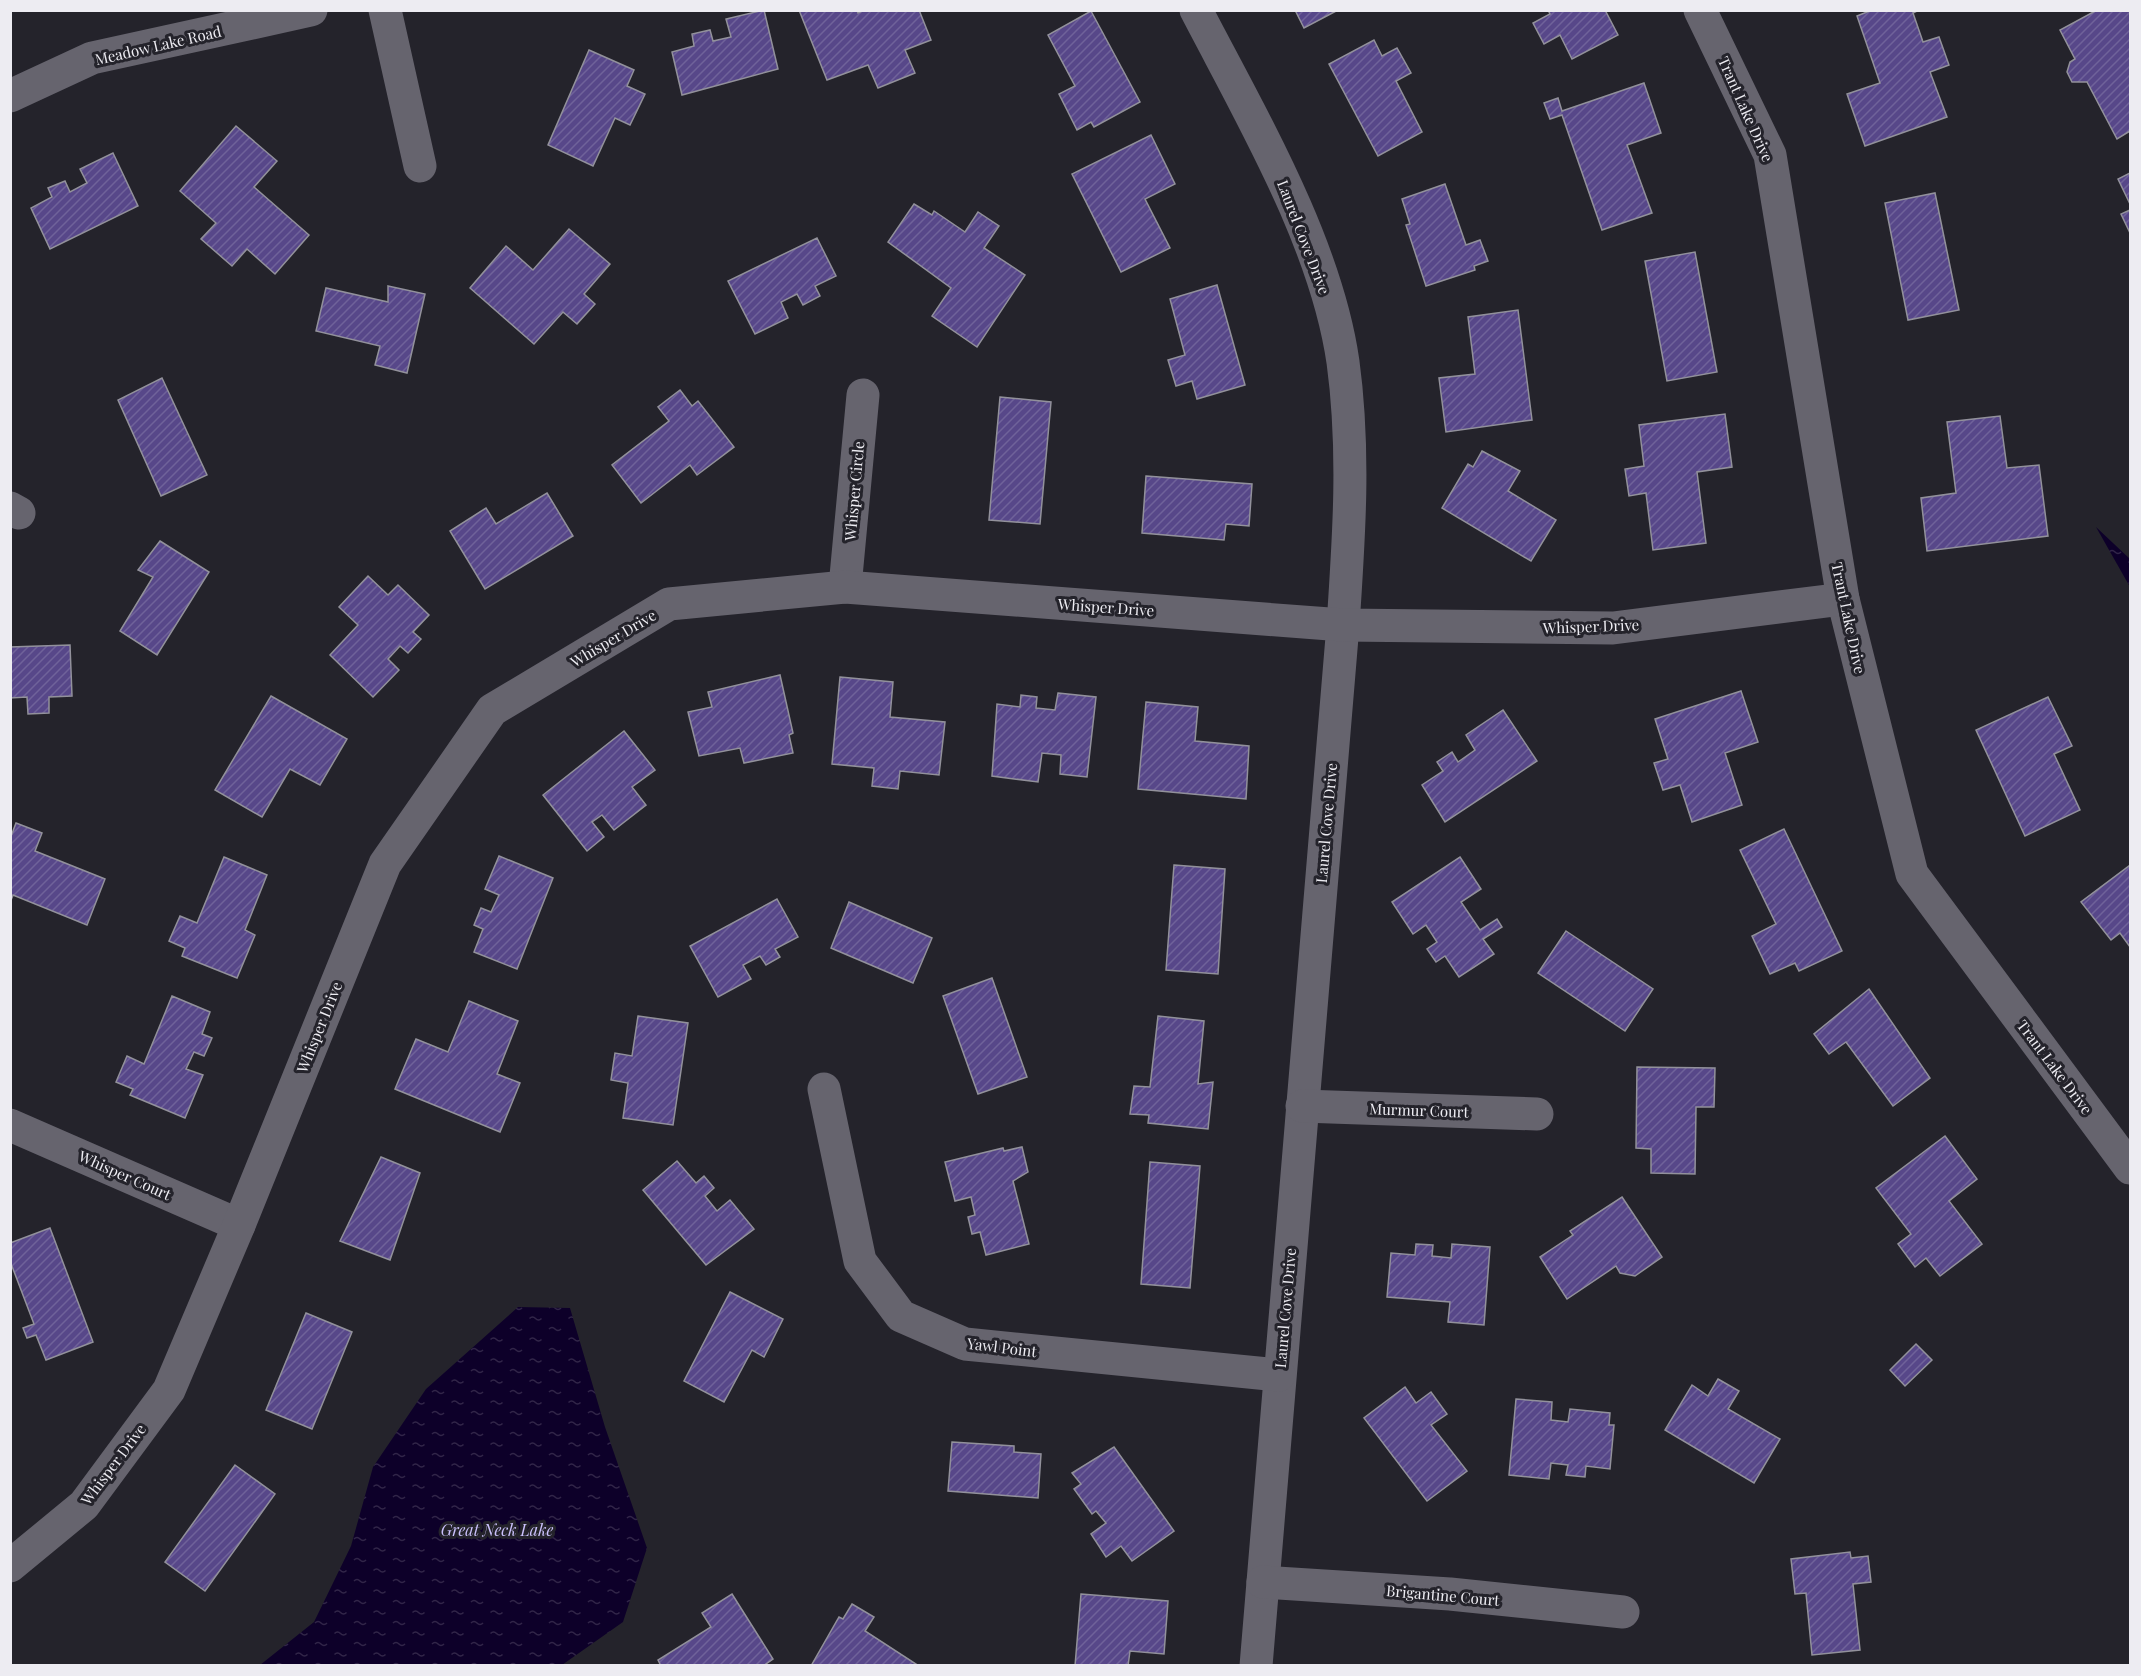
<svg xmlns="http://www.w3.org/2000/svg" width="2141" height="1676" viewBox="0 0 2141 1676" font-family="'Playfair Display',serif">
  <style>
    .water { fill: url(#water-ripples) }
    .building { fill: url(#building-hatch); stroke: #92919b; stroke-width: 1.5 }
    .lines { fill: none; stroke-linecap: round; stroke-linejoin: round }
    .minor { stroke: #66646e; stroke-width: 33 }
    .labels { text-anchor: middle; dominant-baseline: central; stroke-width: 6; stroke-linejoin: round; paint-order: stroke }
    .street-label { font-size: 15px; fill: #edecf2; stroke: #24232b }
    .water-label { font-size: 16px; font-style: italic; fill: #ccc2fd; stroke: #24232b }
  </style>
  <defs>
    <pattern id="water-ripples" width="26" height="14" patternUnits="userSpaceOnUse" patternTransform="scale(1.5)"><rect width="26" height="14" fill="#0d0029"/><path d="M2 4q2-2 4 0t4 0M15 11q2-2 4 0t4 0" fill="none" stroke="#312548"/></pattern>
    <pattern id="building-hatch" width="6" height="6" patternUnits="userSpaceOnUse" patternTransform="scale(1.5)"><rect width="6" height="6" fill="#574789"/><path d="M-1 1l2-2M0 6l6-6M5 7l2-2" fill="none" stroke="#6f629a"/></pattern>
  </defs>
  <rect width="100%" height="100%" fill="#24232b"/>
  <g class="water">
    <path d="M2096,527L2130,559V587Z"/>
    <path d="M518,1307L570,1308L605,1427L647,1548L623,1622L562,1665H260L314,1622L351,1546L373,1467L426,1389Z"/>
  </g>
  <g class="building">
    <path d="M764,10L778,69L682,95L672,52L694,46L692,34L710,30L713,41L731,37L726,19Z"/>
    <path d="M799,10H857L858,13L864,10H919L931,40L905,50L915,73L878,88L868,65L827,80Z"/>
    <path d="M1295,10H1338L1304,28Z"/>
    <path d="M1548,10H1605L1618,35L1572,59L1560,35L1544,44L1533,23L1550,14Z"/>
    <path d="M1872,10H1919L1913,13L1923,42L1939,37L1949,65L1930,72L1947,117L1865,146L1847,94L1880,83L1857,16Z"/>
    <path d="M2097,10H2130V131L2117,139L2087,82H2072L2067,72L2070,62L2075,59L2060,30Z"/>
    <path d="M1091,11L1140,102L1094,127L1091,122L1077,130L1059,94L1075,86L1048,35Z"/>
    <path d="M1374,40L1382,56L1397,48L1411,73L1396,81L1422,132L1378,156L1329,64Z"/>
    <path d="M589,50L634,70L627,86L645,94L630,125L615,118L593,166L548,145Z"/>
    <path d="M1644,83L1661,133L1627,145L1652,213L1602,230L1562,115L1550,119L1544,103L1558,98L1562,111Z"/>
    <path d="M236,126L277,161L254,187L309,235L275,274L247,249L232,266L201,239L216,223L180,191Z"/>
    <path d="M1151,135L1175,184L1145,199L1170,248L1121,272L1072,174Z"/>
    <path d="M113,153L138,206L50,249L31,208L52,197L48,188L65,181L70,192L87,183L80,169Z"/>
    <path d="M2130,173V204L2118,179Z"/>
    <path d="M1445,184L1466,245L1480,240L1488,261L1474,266L1475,270L1426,286L1406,225L1410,224L1402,199Z"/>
    <path d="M1935,193L1959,310L1908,320L1885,203Z"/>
    <path d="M914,204L932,215L934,211L965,232L978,212L999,226L984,248L1025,275L977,347L932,316L951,288L888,242Z"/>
    <path d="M2130,210V233L2121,214Z"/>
    <path d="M569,229L610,264L584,294L595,304L577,324L563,312L534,344L470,288L506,246L533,270Z"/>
    <path d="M817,238L836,276L815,286L820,296L803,305L797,294L781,302L788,318L755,334L728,281Z"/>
    <path d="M1695,252L1717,372L1667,381L1645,261Z"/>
    <path d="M1217,285L1245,385L1197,399L1192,381L1176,386L1168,360L1185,355L1170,299Z"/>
    <path d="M388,286L425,294L407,373L375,365L380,346L316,331L326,288L388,302Z"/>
    <path d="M1518,310L1532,420L1446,432L1439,378L1475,374L1468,317Z"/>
    <path d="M162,378L207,475L161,496L118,400Z"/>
    <path d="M680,390L692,406L698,401L734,447L697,475L690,465L641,503L612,465L669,421L658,407Z"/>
    <path d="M1000,397L1051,402L1040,524L989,520Z"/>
    <path d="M1725,414L1732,467L1697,472L1706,543L1653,550L1646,493L1629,496L1625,469L1644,466L1639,425Z"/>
    <path d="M2000,416L2007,468L2039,465L2048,536L1927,551L1921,498L1956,493L1947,422Z"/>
    <path d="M1482,451L1520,471L1508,491L1556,520L1531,561L1442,508L1468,464L1473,467Z"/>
    <path d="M1146,476L1252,484L1249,526L1226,524L1224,540L1142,533Z"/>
    <path d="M547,493L573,536L485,589L450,531L486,508L496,524Z"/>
    <path d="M160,541L209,572L157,655L120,631L153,577L138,570Z"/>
    <path d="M368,576L388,595L398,585L429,615L413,632L421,639L408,653L400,646L388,659L399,670L373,697L330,655L358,625L339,607Z"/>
    <path d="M70,645L72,696L49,697V713L28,714L27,697L10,698V647Z"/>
    <path d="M780,675L793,733L789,735L793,753L744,763L740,748L699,756L688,712L712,707L708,692Z"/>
    <path d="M840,677L893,682L890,717L945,722L939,775L900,771L898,789L872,786L874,768L832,764Z"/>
    <path d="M1741,691L1758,742L1725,753L1742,805L1692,822L1680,785L1663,790L1654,763L1668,759L1655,719Z"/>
    <path d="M1058,693L1096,697L1087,777L1060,774L1061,755L1042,753L1038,782L992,776L997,704L1020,707L1021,695L1037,697L1036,708L1055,710Z"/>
    <path d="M271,696L347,739L320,785L290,769L262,817L215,790Z"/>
    <path d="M2048,697L2072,746L2054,754L2080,810L2025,836L1976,730Z"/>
    <path d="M1146,702L1198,707L1195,741L1249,746L1246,799L1138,789Z"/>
    <path d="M1503,710L1537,761L1445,822L1422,785L1443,771L1437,762L1452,752L1458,762L1475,750L1466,735Z"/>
    <path d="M624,731L655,770L632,787L646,805L614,830L602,815L592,822L604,837L587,851L543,795Z"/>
    <path d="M16,823L42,833L35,851L105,879L87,925L13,895L10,903V839Z"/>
    <path d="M1784,829L1842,951L1799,971L1795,963L1770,974L1752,936L1776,924L1740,850Z"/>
    <path d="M499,856L553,878L517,969L474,952L483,929L474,925L481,908L491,912L499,895L485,889Z"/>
    <path d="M224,857L267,875L245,930L255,935L237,978L182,956L185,948L169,941L180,916L197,923Z"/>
    <path d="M1460,857L1481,889L1461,902L1480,930L1497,919L1502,927L1483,939L1494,954L1459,977L1445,956L1436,962L1427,949L1437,942L1426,925L1413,934L1392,902Z"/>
    <path d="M1174,865L1225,869L1218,974L1166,970Z"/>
    <path d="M2129,866L2130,868V947L2120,933L2111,940L2081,902Z"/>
    <path d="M777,899L798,937L775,949L780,957L766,965L760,956L743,965L751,979L718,997L690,946Z"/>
    <path d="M849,902L932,938L913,983L831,948Z"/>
    <path d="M1566,931L1653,989L1625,1031L1538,973Z"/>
    <path d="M992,978L1027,1077L978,1094L943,996Z"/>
    <path d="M1869,989L1930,1078L1893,1106L1846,1042L1829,1054L1814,1034Z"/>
    <path d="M172,996L210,1012L202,1034L212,1038L204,1056L194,1052L186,1069L203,1075L185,1118L130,1095L133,1089L116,1082L127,1056L144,1064Z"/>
    <path d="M469,1001L518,1021L497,1074L520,1083L500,1132L395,1089L416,1039L448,1052Z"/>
    <path d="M638,1016L688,1023L673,1125L623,1118L628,1083L611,1080L615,1053L632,1056Z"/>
    <path d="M1158,1016L1204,1021L1198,1084L1213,1082L1208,1129L1148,1123L1149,1115L1130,1114L1134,1086L1150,1087Z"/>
    <path d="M1637,1067L1715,1068L1714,1107H1696L1695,1174L1651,1173V1149L1636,1148Z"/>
    <path d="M1945,1136L1977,1179L1949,1201L1982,1244L1940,1276L1926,1258L1915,1267L1898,1244L1911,1234L1876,1188Z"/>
    <path d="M1022,1147L1028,1172L1013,1181L1029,1244L986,1255L980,1232L972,1234L968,1217L975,1215L971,1197L955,1201L945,1162L1003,1148L1004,1151Z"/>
    <path d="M381,1157L420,1173L390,1260L340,1241Z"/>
    <path d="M677,1161L696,1183L704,1176L714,1188L705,1196L717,1211L730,1200L754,1229L706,1265L643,1190Z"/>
    <path d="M1150,1162L1200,1166L1190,1288L1141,1284Z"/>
    <path d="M1622,1197L1662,1257L1635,1276L1620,1273L1616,1266L1567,1299L1540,1257L1573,1235L1570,1231Z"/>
    <path d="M50,1228L93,1342L46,1360L36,1335L27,1338L23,1328L34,1324L10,1261V1243Z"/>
    <path d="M1416,1244L1433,1245L1432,1256L1451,1258L1452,1244L1490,1247L1484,1325L1448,1322L1450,1302L1387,1297L1391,1253L1415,1255Z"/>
    <path d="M730,1292L783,1319L764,1357L752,1350L724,1402L684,1381Z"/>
    <path d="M306,1313L352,1332L312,1429L266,1410Z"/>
    <path d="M1916,1344L1932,1360L1905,1386L1890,1370Z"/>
    <path d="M1718,1379L1739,1391L1728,1409L1780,1439L1754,1483L1665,1430L1692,1385L1708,1396Z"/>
    <path d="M1405,1387L1416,1403L1431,1392L1447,1414L1431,1425L1467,1471L1427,1501L1364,1418Z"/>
    <path d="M1516,1399L1552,1402L1551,1420L1568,1422L1570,1409L1610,1413L1609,1425H1614L1610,1469L1586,1466L1585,1477L1566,1475L1568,1465L1551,1463L1549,1479L1509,1475Z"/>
    <path d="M952,1442L1014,1446V1452L1041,1454L1038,1498L948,1491Z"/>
    <path d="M1114,1447L1174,1531L1132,1561L1121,1546L1106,1557L1091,1534L1106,1523L1096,1511L1092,1514L1074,1489L1081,1484L1072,1473Z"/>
    <path d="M235,1465L275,1494L205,1591L165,1562Z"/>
    <path d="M1850,1552L1851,1558L1868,1556L1871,1582L1853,1584L1860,1650L1812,1655L1806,1593L1795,1594L1791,1559Z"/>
    <path d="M732,1594L773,1659L763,1666H661L658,1660L711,1627L702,1613Z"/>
    <path d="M1081,1594L1168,1601L1164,1654L1130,1651L1128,1666H1075Z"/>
    <path d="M852,1604L874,1617L865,1631L919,1666H811L839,1617L843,1619Z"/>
  </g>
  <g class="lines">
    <g class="minor">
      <path d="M385,10L420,166"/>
      <path d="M1196,10C1251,116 1326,243 1343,362C1355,450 1349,537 1343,625L1256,1666"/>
      <path d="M1700,10L1770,155L1843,599L1912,874L2130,1168"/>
      <path d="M10,96L92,58L311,10"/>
      <path d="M10,508L19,513"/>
      <path d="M845,587L863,395"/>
      <path d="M824,1089L860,1261L901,1316L965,1344L1279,1375"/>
      <path d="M1302,1106L1537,1114"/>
      <path d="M10,1125L239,1225"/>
      <path d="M10,1566L84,1505L169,1390L239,1225L385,864L492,710L669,604L845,587L1343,625L1613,628L1843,599"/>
      <path d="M1263,1582L1450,1594L1623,1612"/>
    </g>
  </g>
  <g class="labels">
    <g class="street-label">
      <text transform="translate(158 45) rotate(-13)">Meadow Lake Road</text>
      <text transform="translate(1746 109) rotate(66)">Trant Lake Drive</text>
      <text transform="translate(1304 237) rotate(69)">Laurel Cove Drive</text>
      <text transform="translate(854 491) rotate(-85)">Whisper Circle</text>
      <text transform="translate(1106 607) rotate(4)">Whisper Drive</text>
      <text transform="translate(1849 618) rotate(78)">Trant Lake Drive</text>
      <text transform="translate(1591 626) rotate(-2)">Whisper Drive</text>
      <text transform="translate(613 638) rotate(-31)">Whisper Drive</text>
      <text transform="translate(1326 823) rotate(-85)">Laurel Cove Drive</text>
      <text transform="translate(319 1027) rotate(-68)">Whisper Drive</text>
      <text transform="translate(2055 1067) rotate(53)">Trant Lake Drive</text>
      <text transform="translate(1419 1110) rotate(2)">Murmur Court</text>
      <text transform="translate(125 1175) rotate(24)">Whisper Court</text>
      <text transform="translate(1285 1308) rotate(-85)">Laurel Cove Drive</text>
      <text transform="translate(1002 1347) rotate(7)">Yawl Point</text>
      <text transform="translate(113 1464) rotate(-53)">Whisper Drive</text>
      <text transform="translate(1443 1595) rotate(5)">Brigantine Court</text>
    </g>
    <g class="water-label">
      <text x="497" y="1529">Great Neck Lake</text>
    </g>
  </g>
  <rect width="2141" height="1676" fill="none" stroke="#edecf2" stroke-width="24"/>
</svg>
